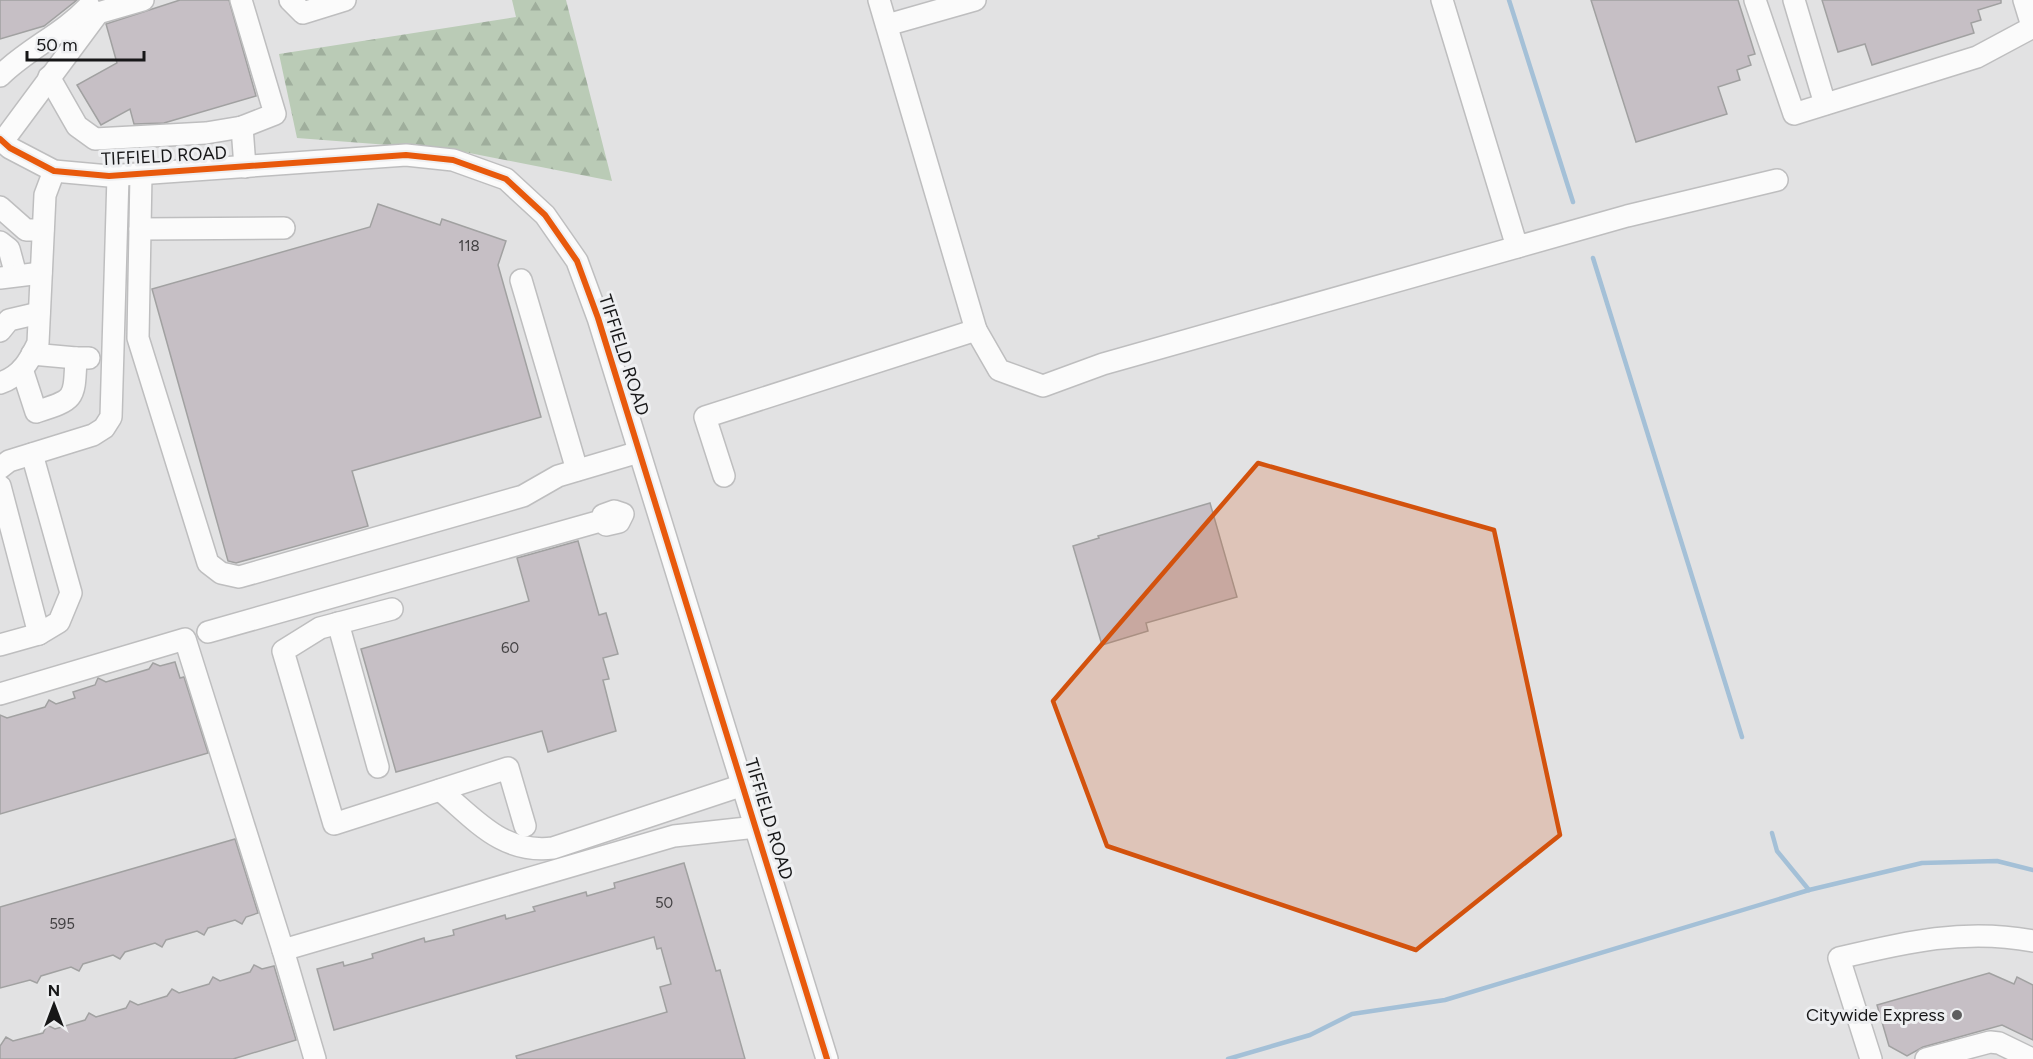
<svg xmlns="http://www.w3.org/2000/svg" width="2033" height="1059" viewBox="0 0 2033 1059" font-family="Figtree,sans-serif">
  <style>
    .forest { fill: url(#forest-firs) }
    .lines { fill: none; stroke-linecap: round; stroke-linejoin: round }
    .stream { stroke: #a4c0d7; stroke-width: 4.5 }
    .building { fill: #c6bfc5; stroke: #a1a1a1; stroke-width: 1.5 }
    .minor-casing { stroke: #bebebf; stroke-width: 24 }
    .minor { stroke: #fbfbfb; stroke-width: 21 }
    .cycleway-casing { stroke: #eeeff1; stroke-width: 10 }
    .cycleway { stroke: #e8590c; stroke-width: 6 }
    .marked { fill: #d3520d; fill-opacity: 0.2; stroke: #d3520d; stroke-width: 4.5; stroke-linejoin: round }
    .poi-dot { fill: #5e5e5f; stroke: #eeeff1; stroke-width: 2 }
    .labels { text-anchor: middle; dominant-baseline: central; stroke-width: 6; stroke-linejoin: round; paint-order: stroke }
    .number-label { font-size: 15px; fill: #434143 }
    .street-label { font-size: 18px; fill: #171718; stroke: #eeeff1 }
    .poi-label { font-size: 18px; fill: #171718; stroke: #eeeff1; text-anchor: end }
  </style>
  <defs>
    <pattern id="forest-firs" width="22" height="20" patternUnits="userSpaceOnUse" patternTransform="scale(1.5)"><rect width="22" height="20" fill="#bacbb6"/><path d="M5 1l3.5 6h-7zM16 11l3.5 6h-7z" fill="#9fae9c"/></pattern>
  </defs>
  <rect width="100%" height="100%" fill="#e2e2e3"/>
  <path class="forest" d="M512,0H566L612,181L454,150L297,138L279,54L516,17Z"/>
  <g class="lines">
    <g class="stream">
      <path d="M1509,0L1573,202"/>
      <path d="M1593,258L1742,737"/>
      <path d="M1772,833L1777,851L1809,890"/>
      <path d="M1228,1059L1310,1035L1352,1014L1445,1000L1809,890L1922,863L1997,861L2033,870"/>
    </g>
  </g>
  <g class="building">
    <path d="M0,0H77L44,26L0,39Z"/>
    <path d="M180,0H229L256,96L164,123L134,124L130,109L101,125L77,85L117,63L106,24Z"/>
    <path d="M1591,0H1738L1755,54L1748,56L1751,65L1737,70L1740,80L1718,87L1727,114L1636,142Z"/>
    <path d="M1822,0H2001V3L1978,10L1981,20L1971,23L1974,33L1872,65L1865,44L1838,52Z"/>
    <path d="M378,204L440,225L442,219L506,241L498,265L541,417L352,471L368,526L236,563L228,561L152,289L370,227Z"/>
    <path d="M1210,503L1237,597L1146,623L1148,631L1102,645L1073,546L1099,538L1098,536Z"/>
    <path d="M578,541L599,615L606,613L618,654L603,658L609,679L603,680L616,731L548,752L542,731L396,772L361,649L529,601L517,558Z"/>
    <path d="M175,662L180,678L184,677L208,753L0,814V715L7,718L45,707L49,700L56,704L75,698L73,692L95,685L98,678L106,682L149,669L153,663L160,666Z"/>
    <path d="M235,839L258,913L246,917L242,924L235,920L208,928L204,935L197,931L166,940L162,947L155,943L125,952L120,959L113,955L83,964L79,971L71,967L41,976L37,983L30,980L0,988V907Z"/>
    <path d="M684,863L716,971L720,970L745,1059H517L516,1056L667,1012L660,987L671,984L661,948L657,949L654,937L334,1030L317,969L343,962L344,966L359,962L373,958L372,954L424,938L425,942L454,935L453,930L505,915L506,919L535,911L533,907L586,892L587,896L615,888L614,883Z"/>
    <path d="M254,965L262,969L274,966L296,1040L233,1059H0V1046L6,1037L13,1041L43,1033L47,1025L55,1029L85,1020L89,1013L96,1017L126,1008L130,1001L138,1005L167,996L172,989L179,993L209,984L213,977L220,981L250,972Z"/>
    <path d="M1989,973L2014,984L2017,977L2033,985V1040L2002,1025L1923,1047L1907,1056L1889,1046L1877,1005Z"/>
  </g>
  <g class="lines">
    <defs>
      <g id="minor">
        <path d="M290,0L303,13L345,0"/>
        <path d="M879,0L976,330"/>
        <path d="M1442,0L1517,247"/>
        <path d="M1755,0L1794,114L1977,57L2033,27"/>
        <path d="M1794,0L1825,104"/>
        <path d="M2024,0L2032,26"/>
        <path d="M887,25L975,0"/>
        <path d="M0,76C27,49 63,34 89,6"/>
        <path d="M49,77L77,126L95,139L206,133L242,127L275,114L241,0"/>
        <path d="M242,127L245,167"/>
        <path d="M0,139L10,148L54,171L109,176L406,155L453,160L506,179L545,215L577,261L598,318L827,1059"/>
        <path d="M3,141L98,13L143,0"/>
        <path d="M141,174L138,338L208,563L221,573L239,577L523,496L558,476L639,452"/>
        <path d="M0,207L26,230H43"/>
        <path d="M140,229L284,228"/>
        <path d="M0,242L9,249L16,275"/>
        <path d="M0,278L41,273"/>
        <path d="M521,280L577,470"/>
        <path d="M0,331L9,320L39,313"/>
        <path d="M32,354L76,358"/>
        <path d="M22,369L36,412C76,399 74,400 76,358H89"/>
        <path d="M0,383C21,376 29,362 38,343L45,195L54,171"/>
        <path d="M0,468L9,461L93,435L104,428L111,417L118,176"/>
        <path d="M724,476L705,417L976,330L999,370L1043,386L1103,364L1627,216L1777,180"/>
        <path d="M0,486L39,634L59,622L71,593L32,454"/>
        <path d="M392,609L320,628L283,651L334,824L508,768L525,826"/>
        <path d="M338,623L378,767"/>
        <path d="M208,632L597,522L601,521L603,515L614,511L623,514L619,522L606,525L601,521"/>
        <path d="M0,645L39,634"/>
        <path d="M0,694L185,639L283,950L674,836L756,827"/>
        <path d="M440,790C476,820 502,854 553,848L743,785"/>
        <path d="M283,950L315,1059"/>
        <path d="M1871,1059L1839,958C1906,942 1965,928 2033,941"/>
        <path d="M1926,1059L1990,1042L1999,1043L2032,1059"/>
      </g>
    </defs>
    <use href="#minor" class="minor-casing"/>
    <use href="#minor" class="minor"/>
    <defs>
      <path id="cycleway" d="M0,139L10,148L54,171L109,176L406,155L453,160L506,179L545,215L577,261L598,318L827,1059"/>
    </defs>
    <use href="#cycleway" class="cycleway-casing"/>
    <use href="#cycleway" class="cycleway"/>
  </g>
  <path class="marked" d="M1258,463L1494,530L1560,835L1416,950L1107,846L1053,701Z"/>
  <circle class="poi-dot" cx="1957" cy="1015" r="6"/>
  <g class="labels">
    <g class="number-label">
      <text x="469" y="246">118</text>
      <text x="510" y="648">60</text>
      <text x="664" y="903">50</text>
      <text x="62" y="924">595</text>
    </g>
    <g class="street-label">
      <text transform="translate(164 156) rotate(-3)">TIFFIELD ROAD</text>
      <text transform="translate(624 355) rotate(72)">TIFFIELD ROAD</text>
      <text transform="translate(769 819) rotate(73)">TIFFIELD ROAD</text>
    </g>
    <g class="poi-label">
      <text x="1945" y="1015">Citywide Express</text>
    </g>
  </g>
  <g transform="translate(54 1005)" stroke="#eeeff1" stroke-width="4.5" paint-order="stroke">
  <path d="M0-4.5L10 22L0 15L-10 22Z" fill="#171718"/>
  <text y="-9" font-size="16" font-weight="bold" text-anchor="middle" fill="#171718">N</text>
  </g>
  <path d="M27 51v9h117v-9" fill="none" stroke="#171718" stroke-width="3"/>
  <text x="36" y="51" font-size="18" fill="#171718" stroke="#eeeff1" stroke-width="4.5" paint-order="stroke">50 m</text>
</svg>
